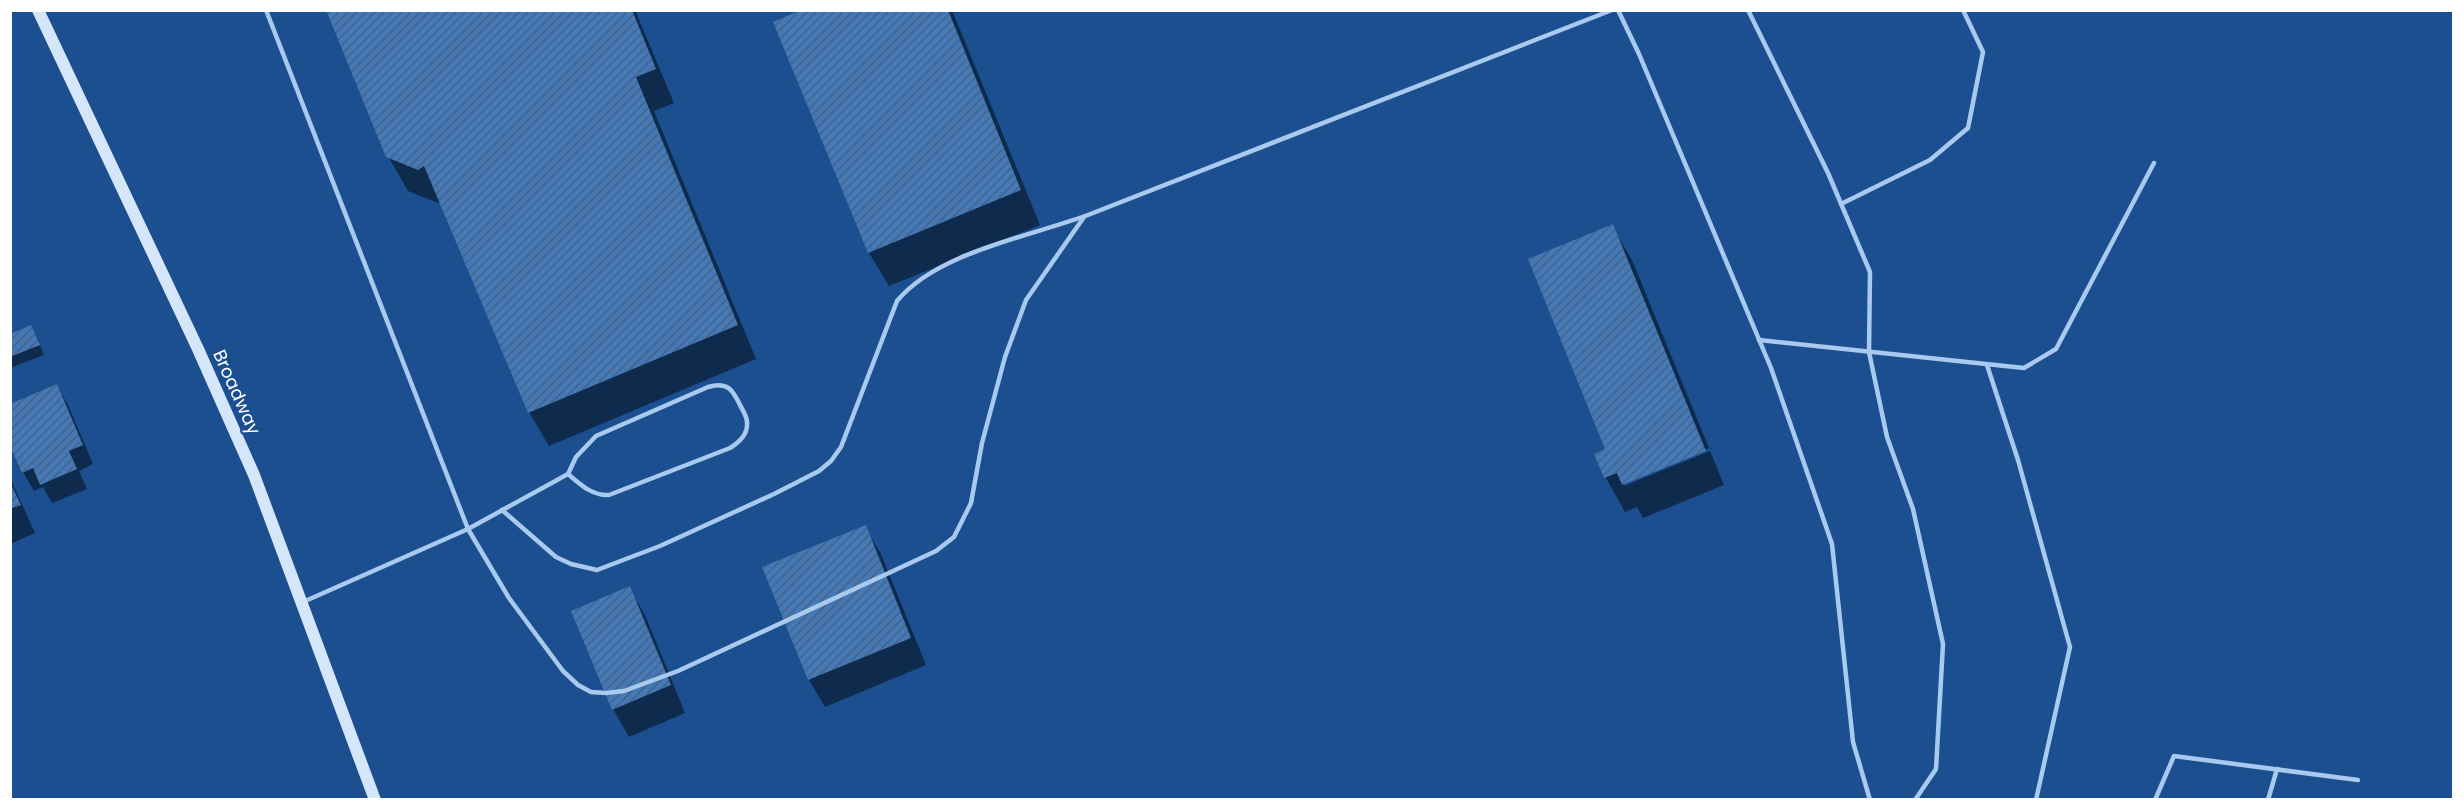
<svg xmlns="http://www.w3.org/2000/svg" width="2464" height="810" viewBox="0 0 2464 810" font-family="Poppins,sans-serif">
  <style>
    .shadow { fill: #0007 }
    .building { fill: url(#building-hatch) }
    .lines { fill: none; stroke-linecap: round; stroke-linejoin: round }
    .lane { stroke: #a9c9ee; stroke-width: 4.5 }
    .secondary { stroke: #d6e6fa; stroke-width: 12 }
    .labels { text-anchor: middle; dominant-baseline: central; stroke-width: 4.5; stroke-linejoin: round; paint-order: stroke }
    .street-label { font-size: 18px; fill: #fff; stroke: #1b4f8f }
  </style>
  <defs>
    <pattern id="building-hatch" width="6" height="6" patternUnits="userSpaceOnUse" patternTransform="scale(1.5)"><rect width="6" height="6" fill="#4478b7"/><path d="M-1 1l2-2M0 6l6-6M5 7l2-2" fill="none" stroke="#486282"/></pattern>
  </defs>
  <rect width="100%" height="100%" fill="#1b4f8f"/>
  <g class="shadow">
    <path d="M327,10H635L674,103L654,111L756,359L549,446L529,412L441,202L438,203L408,191L388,156Z"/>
    <path d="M805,10H952L1040,225L889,286L869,253Z"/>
    <path d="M1612,226L1632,260L1709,448L1624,483V486L1710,451L1724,485L1643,518L1637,507L1625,512L1606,478L1596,455L1607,450Z"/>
    <path d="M10,335L36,336L44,355L10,368Z"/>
    <path d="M57,386L68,405L93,464L79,471L87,489L52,503L43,487L34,491L23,472Z"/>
    <path d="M10,478L35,533L10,544Z"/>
    <path d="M865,527L881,554L926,665L825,707L809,680L764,568Z"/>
    <path d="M629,588L645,615L685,713L629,737L613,709Z"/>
  </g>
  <g class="building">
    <path d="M326,10H632L656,69L636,77L738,325L528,413L424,166L418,170L386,157Z"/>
    <path d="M801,10H948L1021,190L868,253L773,22Z"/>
    <path d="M1613,224L1706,451L1622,485L1617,473L1604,478L1594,454L1605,449L1528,259Z"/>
    <path d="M31,325L40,345L10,357V334Z"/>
    <path d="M57,384L83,445L69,451L77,469L40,485L33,468L22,473L10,446V404Z"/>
    <path d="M10,482L21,505L10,509Z"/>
    <path d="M866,525L911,638L808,680L762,567Z"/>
    <path d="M630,586L671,685L612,710L571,611Z"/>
  </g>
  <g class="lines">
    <g class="lane">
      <path d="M266,10L468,529L509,598L563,671L578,685L591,692L606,693L624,691L678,671L936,551L954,537L971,503L982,443L1005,357L1026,300L1084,217"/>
      <path d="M1618,10L1639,54L1771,368L1832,544L1853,742L1870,800"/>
      <path d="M1748,10L1828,173L1870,272L1869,352L1887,437L1913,509L1943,644L1936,769L1915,800"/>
      <path d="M1841,204L1930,160L1968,128L1983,52L1963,10"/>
      <path d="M1759,340L2024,368L2056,349L2154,163"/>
      <path d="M1987,365L2018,460L2070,647L2036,800"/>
      <path d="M502,510L556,557L571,564L597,570L660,546L774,494L819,471L831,461L841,447L897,301C938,251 1034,236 1093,213C1266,146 1439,78 1612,10"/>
      <path d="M303,602L468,529L568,474L576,457L596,436L708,387C728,381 733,390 741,407C744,412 748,419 747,425C747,435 738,443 730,448L609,495C592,496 580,484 568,474"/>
      <path d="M2155,800L2174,756L2358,780"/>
      <path d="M2268,800L2277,769"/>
    </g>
    <path class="secondary" d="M38,10L198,349L254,475L375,800"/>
  </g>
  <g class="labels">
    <g class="street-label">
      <text transform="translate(237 392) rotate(66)">Broadway</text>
    </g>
  </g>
  <rect width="2464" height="810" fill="none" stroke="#ffffff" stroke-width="24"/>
</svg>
